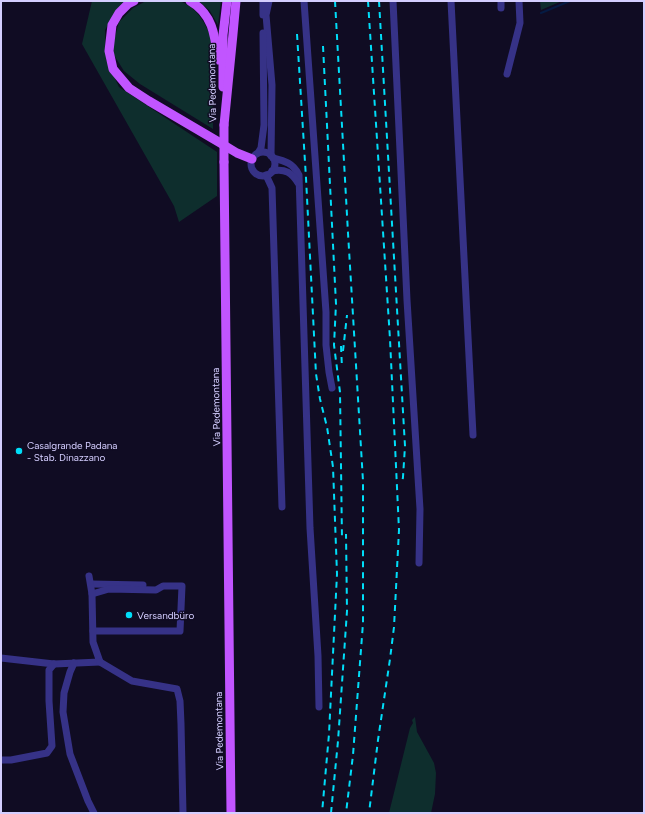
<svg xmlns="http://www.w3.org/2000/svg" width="645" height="814" viewBox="0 0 645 814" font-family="Figtree,sans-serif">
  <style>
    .green { fill: #0e2e2d }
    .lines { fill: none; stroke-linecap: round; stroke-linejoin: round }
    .stream { stroke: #051b43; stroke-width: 2 }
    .minor { stroke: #363287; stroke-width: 7 }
    .major { stroke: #c155ff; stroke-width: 9 }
    .rail { stroke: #00def9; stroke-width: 2; stroke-dasharray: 6 5; stroke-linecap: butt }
    .major-bridge { stroke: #c155ff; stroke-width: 9 }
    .poi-dot { fill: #00def9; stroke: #100c23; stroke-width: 1.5 }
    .labels { text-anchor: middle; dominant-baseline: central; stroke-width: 3; stroke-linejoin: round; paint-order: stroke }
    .street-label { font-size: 10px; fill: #d4ceff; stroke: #100c23 }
    .poi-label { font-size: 10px; fill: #d4ceff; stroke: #100c23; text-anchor: start }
  </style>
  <rect width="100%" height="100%" fill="#100c23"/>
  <g class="green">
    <path d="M92,1H125L117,9L105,30L106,60L119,87L217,152V196L179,222L174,206L82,44Z"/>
    <path d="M146,1C157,1 168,0 178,1C195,4 207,25 212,40L213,129L140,84L124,71L114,55L113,44L119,22L133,8Z"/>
    <path d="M199,1H221L218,25L210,11Z"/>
    <path d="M540,1H562L541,10Z"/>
    <path d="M415,717L417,732L434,763L436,773L435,794L431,813H389L410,728L413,723L412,720Z"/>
  </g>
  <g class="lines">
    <path class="stream" d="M541,13L570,1"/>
    <g class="minor">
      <path d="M269,1L266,15L272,85L271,156"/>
      <path d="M304,1L326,312V345L329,372L332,388"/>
      <path d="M393,1L407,300L420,509L419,563"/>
      <path d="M451,1L473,435"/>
      <path d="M501,1V8"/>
      <path d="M263,15V1"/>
      <path d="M507,74L520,23L519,1"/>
      <circle cx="263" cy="164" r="12"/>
      <path d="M258,153L261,148L264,125L263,33"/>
      <path d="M273,158C285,161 293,163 299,175L310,528L318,656L319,707"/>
      <path d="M272,171C285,168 292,173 298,183"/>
      <path d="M266,175L272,188L282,507"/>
      <path d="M91,584L143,585"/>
      <path d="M92,594L109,589L156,590L163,586H182L180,631H93"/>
      <path d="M1,658L54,664L100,662L93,642L92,594L89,576"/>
      <path d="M100,662L132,681L177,689L180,701L181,724L183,813"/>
      <path d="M74,663L70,672L64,693L63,712L70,754L88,801L94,813"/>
      <path d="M1,760H11L47,753L52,746L49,701V670L54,664"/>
    </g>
    <g class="major">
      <path d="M134,1L128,4L119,13L112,25L109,51L113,69L129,88L149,101L217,141L237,153L252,159"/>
      <path d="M190,1C213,14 215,36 218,60"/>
      <path d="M223,87V35L227,1"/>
      <path d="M224,125L233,34L236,1"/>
      <path d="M224,162L231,813"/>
    </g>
    <g class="rail">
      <path d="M335,1L348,233L363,481V623L353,755L346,813"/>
      <path d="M368,1L390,339L399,530L394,627L390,659L378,740L369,813"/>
      <path d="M379,1L405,446L403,477L402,484"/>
      <path d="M297,34L306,178L316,374L320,399L327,427L333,467L337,574L329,734L322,813"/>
      <path d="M323,46L336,304L334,345L340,392L342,540"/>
      <path d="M341,346L342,368"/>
      <path d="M343,351L347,315"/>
      <path d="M331,813L338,741L347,611L346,534"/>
    </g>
    <path class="major-bridge" d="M224,162V125"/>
  </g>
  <g class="poi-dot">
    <circle cx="19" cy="451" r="4"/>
    <circle cx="129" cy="615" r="4"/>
  </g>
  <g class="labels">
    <g class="street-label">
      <text transform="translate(212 83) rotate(-91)">Via Pedemontana</text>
      <text transform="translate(216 407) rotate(-91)">Via Pedemontana</text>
      <text transform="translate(219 731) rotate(-91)">Via Pedemontana</text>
    </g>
    <g class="poi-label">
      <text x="27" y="445">Casalgrande Padana<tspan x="27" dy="12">- Stab. Dinazzano</tspan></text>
      <text x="137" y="615">Versandbüro</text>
    </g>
  </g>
  <rect width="645" height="814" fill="none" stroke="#d4ceff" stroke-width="4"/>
</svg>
